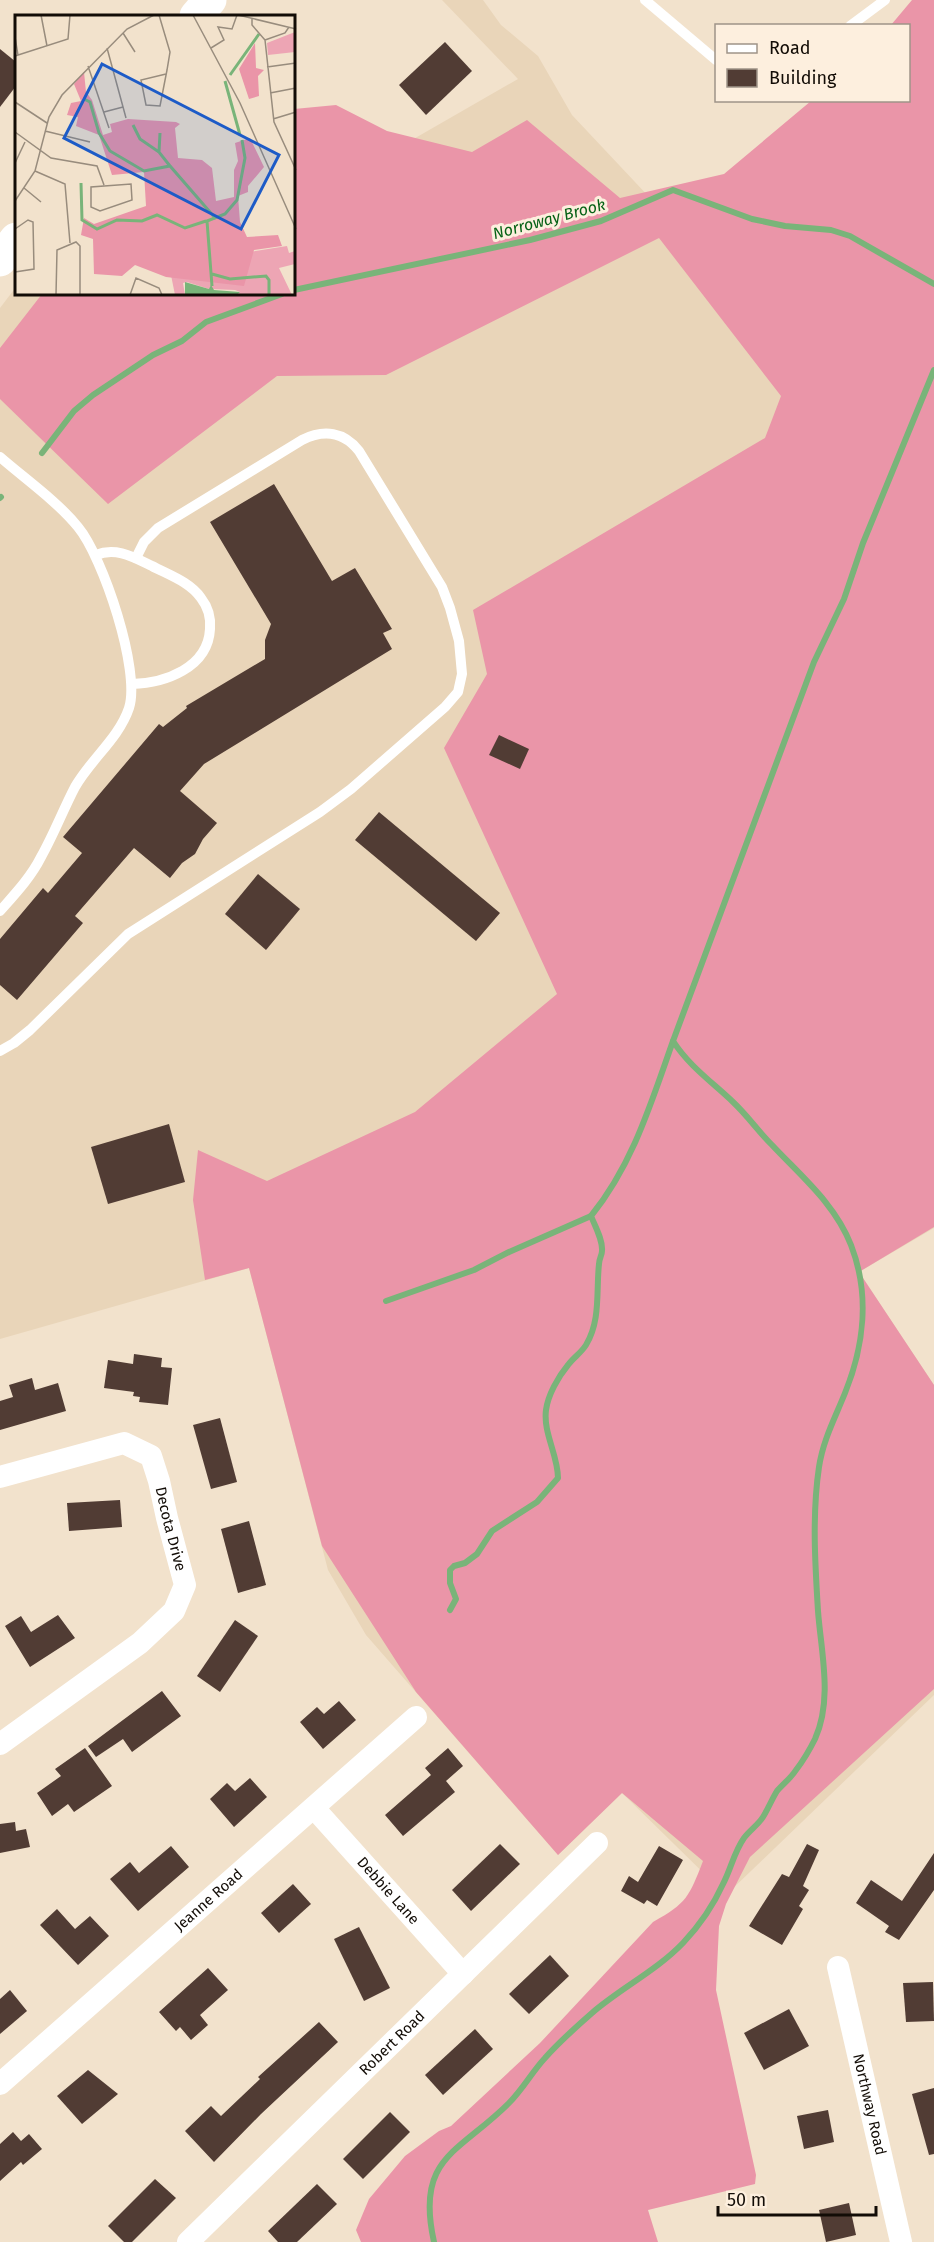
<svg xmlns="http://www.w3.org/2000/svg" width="934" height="2242" viewBox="0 0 934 2242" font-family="'Fira Sans',sans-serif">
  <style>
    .built { fill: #e9d5b9 }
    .forest { fill: #ea95a8 }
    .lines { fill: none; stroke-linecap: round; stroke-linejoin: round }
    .stream { stroke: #79b479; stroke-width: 6 }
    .building { fill: #513c34 }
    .service { stroke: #fff; stroke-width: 10 }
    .minor { stroke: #fff; stroke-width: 22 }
    .primary { stroke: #fff; stroke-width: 33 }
    .labels { text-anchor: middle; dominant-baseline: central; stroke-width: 6; stroke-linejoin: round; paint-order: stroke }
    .street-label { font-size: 15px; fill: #120c06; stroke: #fdefde }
    .water-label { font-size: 16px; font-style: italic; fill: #076216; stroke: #fdefde }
    .inset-river { fill: none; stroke: #79b479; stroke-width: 3 }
    .inset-road { fill: none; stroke: #988c7d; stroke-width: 1.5 }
    .view { fill: #1d5bc7; fill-opacity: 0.15; stroke: #1d5bc7; stroke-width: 3 }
    .inset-edge { fill: none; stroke: #120c06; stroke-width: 3 }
  </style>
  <rect width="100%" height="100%" fill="#f2e2cc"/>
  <path class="built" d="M442,0H483L501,25L538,56L572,115L934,500V1228L859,1272L934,1385V1695L726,1895L622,1793L558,1855L366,1635L328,1570L249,1268L0,1339V308L16,287V294H294L344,179L518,79Z"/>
  <path class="forest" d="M912,0H934V1227L859,1272L934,1385V1689L750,1857L726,1904L719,1926L716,1990L756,2175L755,2184L648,2210L658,2242H361L356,2230L369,2199L405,2156L439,2131L451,2126L540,2043L653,1922C687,1903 689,1897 703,1861L622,1793L558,1855L416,1692L322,1546L249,1268L205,1280L193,1200L198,1150L267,1181L415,1112L557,994L444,748L487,674L473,610L765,438L781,396L659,238L386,375L277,376L108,504L0,399V348L42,294H294V109L336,105L387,131L472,152L527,120L620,198L724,174L811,101L908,100V26L891,25Z"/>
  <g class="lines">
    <g class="stream">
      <path d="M294,290L530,240L601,221L673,190L752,219L785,226L831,230L850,236L934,284"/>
      <path d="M42,453L74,411L93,395L153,355L182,341L206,322L282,294"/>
      <path d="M0,498L1,497"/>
      <path d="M386,1301L474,1270L509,1252L591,1216"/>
      <path d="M450,1610L456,1599L450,1583V1570L454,1566L465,1563L477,1554L492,1531L537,1502L558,1478C558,1455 543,1433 546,1410C548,1395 558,1377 568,1365C573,1358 581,1353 586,1345C601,1320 596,1291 599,1264C599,1259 602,1255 602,1251C603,1240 595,1226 591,1216C633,1164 651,1103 673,1041"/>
      <path d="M434,2242C415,2157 459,2153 509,2103C523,2089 532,2072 545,2058C559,2042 576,2027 592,2013C621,1988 656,1971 683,1943C700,1925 713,1906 723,1884C731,1869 734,1852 744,1838C750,1830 758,1825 763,1817C768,1809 772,1799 777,1791C783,1784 791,1778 796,1770C803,1761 810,1749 815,1739C833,1699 821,1652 818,1611C815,1563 812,1514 819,1467C823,1440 835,1418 845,1393C864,1346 870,1294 851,1245C835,1204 802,1177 772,1145C758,1131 747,1115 733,1102C712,1082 689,1066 673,1041L814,662L844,599L863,543L934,370"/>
    </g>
  </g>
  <g class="building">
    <path d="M445,42L472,71L426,115L399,85Z"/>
    <path d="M0,49L16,62V86L0,107Z"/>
    <path d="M274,484L332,581L355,568L392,629L383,633L392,649L204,764L180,791L217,823L203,839L195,854L182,863L170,878L134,848L75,916L83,923L17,1000L0,985V939L43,888L48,893L82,853L63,837L159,724L163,727L187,708L186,706L265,659V640L271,624L210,522Z"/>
    <path d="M499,735L529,749L520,769L489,755Z"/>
    <path d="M379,812L500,913L476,941L355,840Z"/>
    <path d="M258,874L300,909L266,950L225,914Z"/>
    <path d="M169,1124L185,1182L108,1204L91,1147Z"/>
    <path d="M134,1354L162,1358L161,1367L172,1368L168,1405L139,1402L140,1397L133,1396L134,1392L104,1388L108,1360L133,1364Z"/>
    <path d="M32,1378L35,1390L58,1383L66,1411L0,1430V1401L13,1397L9,1385Z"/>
    <path d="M220,1418L237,1482L211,1489L193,1425Z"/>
    <path d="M120,1500L122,1527L69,1531L67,1503Z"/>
    <path d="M249,1521L266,1585L238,1593L221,1529Z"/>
    <path d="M58,1615L75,1638L30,1667L5,1626L21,1616L31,1632Z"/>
    <path d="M235,1620L258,1636L220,1692L197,1676Z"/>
    <path d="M162,1691L181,1716L132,1752L123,1739L96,1757L88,1746Z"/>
    <path d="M339,1701L356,1720L323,1749L300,1722L317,1707L324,1714Z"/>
    <path d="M85,1748L112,1786L74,1812L68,1804L52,1816L37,1793L61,1776L55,1769Z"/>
    <path d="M448,1748L463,1766L446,1781L455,1792L403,1836L385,1815L431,1775L425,1768Z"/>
    <path d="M250,1778L267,1797L234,1827L210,1799L227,1783L235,1791Z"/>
    <path d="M15,1822L16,1831L26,1829L30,1847L0,1853V1824Z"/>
    <path d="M500,1844L520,1864L471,1911L452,1890Z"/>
    <path d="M807,1844L819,1850L803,1886L809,1890L799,1906L803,1909L782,1945L749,1926L782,1874L789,1877Z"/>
    <path d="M171,1846L189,1867L138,1911L110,1879L130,1862L139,1873Z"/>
    <path d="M659,1846L683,1860L657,1906L647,1900L644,1904L621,1891L629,1876L638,1882Z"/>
    <path d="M934,1853V1890L899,1940L885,1932L889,1926L856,1903L871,1880L902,1901Z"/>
    <path d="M293,1884L311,1904L279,1933L261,1913Z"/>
    <path d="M57,1909L75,1929L90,1916L109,1936L78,1965L40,1925Z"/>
    <path d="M359,1927L390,1988L364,2001L334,1939Z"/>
    <path d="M550,1955L569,1976L529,2014L509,1994Z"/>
    <path d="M208,1968L228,1990L200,2015L208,2025L191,2040L180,2027L176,2031L159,2012Z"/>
    <path d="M933,1982L934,2021L906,2022L903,1983Z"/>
    <path d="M10,1990L27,2011L0,2034V1999Z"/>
    <path d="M789,2009L809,2046L764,2070L744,2033Z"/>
    <path d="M319,2022L338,2042L261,2114L214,2162L185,2131L211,2106L221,2116L260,2079L258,2077Z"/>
    <path d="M475,2029L493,2049L443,2095L425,2075Z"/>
    <path d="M88,2070L118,2094L82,2124L57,2096Z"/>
    <path d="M934,2088V2154L929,2155L912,2094Z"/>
    <path d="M828,2110L834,2142L804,2149L797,2116Z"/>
    <path d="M390,2112L410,2132L363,2179L343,2159Z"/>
    <path d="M13,2132L21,2141L29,2134L42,2149L23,2165L21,2162L0,2181V2144Z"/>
    <path d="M155,2179L176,2198L132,2242H124L108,2226Z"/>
    <path d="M317,2184L337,2204L297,2242H278L268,2231Z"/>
    <path d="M849,2203L856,2235L826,2242L819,2210Z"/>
  </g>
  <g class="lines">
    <g class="service">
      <path d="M645,0L716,60"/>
      <path d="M850,26L885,0"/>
      <path d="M0,457C24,478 58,502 78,527C103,557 141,671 129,708C119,738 91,759 75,787C63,810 54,834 41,857C31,877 15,894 0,911"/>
      <path d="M96,555C116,547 133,557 152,566C169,575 190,582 201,598C208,607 211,618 210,629C208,668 165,683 132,684"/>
      <path d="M0,1051L14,1043L30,1030L128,934L320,812L351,789L445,707L458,692L462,674L459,641L450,608L442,587L359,451C344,432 324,429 302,440L158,528L144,542L136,558"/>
    </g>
    <g class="minor">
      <path id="s1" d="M0,1477L124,1443L151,1456L159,1481L167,1518L185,1585L174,1611L140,1643L0,1744"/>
      <path id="s2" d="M314,1808L463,1974"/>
      <path id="s3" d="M838,1967L901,2242"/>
      <path id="s4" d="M0,2084L416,1717"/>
      <path id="s5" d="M188,2242L597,1843"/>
    </g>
    <g class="primary">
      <path d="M196,16L210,0"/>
      <path d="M0,260L16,239"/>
    </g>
  </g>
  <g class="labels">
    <g class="street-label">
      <text stroke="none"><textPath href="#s1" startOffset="234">Decota Drive</textPath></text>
      <text stroke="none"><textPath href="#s2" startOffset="111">Debbie Lane</textPath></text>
      <text stroke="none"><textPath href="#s4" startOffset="278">Jeanne Road</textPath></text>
      <text stroke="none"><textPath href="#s5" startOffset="285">Robert Road</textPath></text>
      <text stroke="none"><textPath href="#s3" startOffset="141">Northway Road</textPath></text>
    </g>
    <g class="water-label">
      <text transform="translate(549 219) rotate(-15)">Norroway Brook</text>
    </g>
  </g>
  <g transform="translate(15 15)">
    <rect width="280" height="280" fill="#f2e2cc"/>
    <path d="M280,17V37L253,40L252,28ZM272,231L274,238L280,236V249L264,253L277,280H222L225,277L220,275L194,274L172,267L168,268L170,280H160L154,250Z" fill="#eda5b4"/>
    <path d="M240,28L241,53L249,55L243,61L244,81L234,84L224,54ZM69,57L71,77L77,85L88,120L97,117L95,109L113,104L161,107L165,109L160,113L163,143L187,145L197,153L201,186L219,182V155L223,146L220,128L235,123L249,152L233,171V177L223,181L225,207L232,222L263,220L267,231L239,235L229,271L151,262L120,250L107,261L79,259L78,224L66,220L69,203L79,209L131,191L129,157L97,160L84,120L61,111L63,102L52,100L56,88L66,86L59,69Z" fill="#ea95a8"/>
    <path d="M170,267L194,274L196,270L199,275L225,277L222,280H170Z" fill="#79b479"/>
    <path class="inset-river" d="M215,60L244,19M210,66L225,120M69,84L75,87L84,118L95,136L129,156L155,151L201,204M118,110L125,124L144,137L155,151M144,137L145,118M66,168L67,205L82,214L102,205L127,206L142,200L170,213L191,206M197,259L215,264L251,261L254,265V280M197,271L192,206L210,199L222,185L230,143L227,125"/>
    <path class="inset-road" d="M26,0L32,31M144,0L155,37L152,55L145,91L131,90L126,65L151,59M178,0L225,88L281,214M223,0L281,14M237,4V10L250,25L259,107L281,155M108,18L120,37M0,22L3,40M250,25L270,18L274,12M92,33L111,103M196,33L209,25L203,12L217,14L222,0M0,41L53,24L55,0M73,51L94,113M252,52L281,48M255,78L281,73M0,87L32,108M89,97L108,92M258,104L281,97M30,116L75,127M0,117L36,143L82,151L89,170M0,148L10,127M20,156L50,169L55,228M116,169L117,185L85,196L76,192V172ZM9,173L26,187M0,186L20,156L34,102L47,80L112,14L139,0M0,214L13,205L18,207L19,254L0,257M41,280L42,235L61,227L65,231V280M115,280L121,263L144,273L147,280"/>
    <path class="view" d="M87,49L264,140L226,214L49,123Z"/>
    <rect width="280" height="280" class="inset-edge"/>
  </g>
  <rect x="715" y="24" width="195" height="78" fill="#fdefde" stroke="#9f9488" stroke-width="1.5"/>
  <rect x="727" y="44" width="30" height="9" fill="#ffffff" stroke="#9f9488" stroke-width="1.5"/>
  <text x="769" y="54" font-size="18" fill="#120c06">Road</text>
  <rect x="727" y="69" width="30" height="18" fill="#513c34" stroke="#9f9488" stroke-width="1.5"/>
  <text x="769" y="84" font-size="18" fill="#120c06">Building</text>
  <path d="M718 2206v9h158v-9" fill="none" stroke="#120c06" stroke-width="3"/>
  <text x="727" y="2206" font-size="18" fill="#120c06" stroke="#fdefde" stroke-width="4.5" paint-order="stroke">50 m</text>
</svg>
